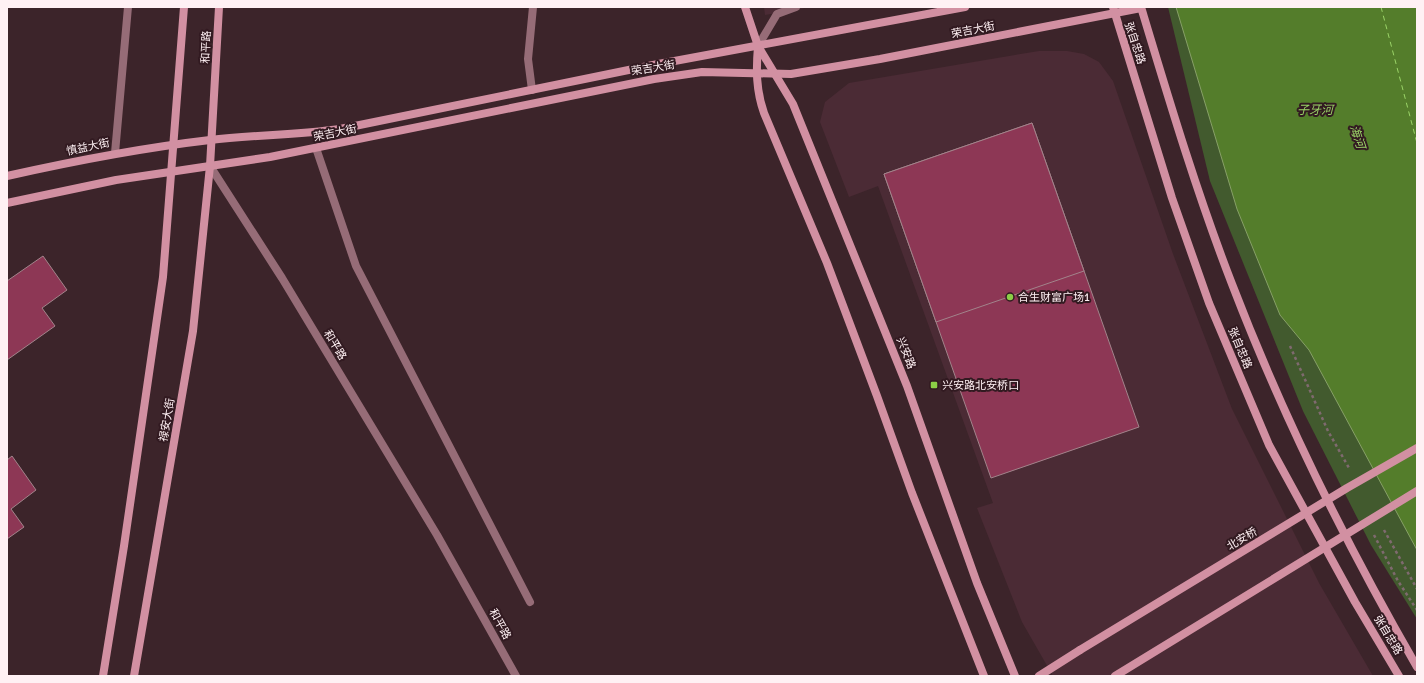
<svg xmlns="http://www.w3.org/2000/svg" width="1424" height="683" viewBox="0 0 1424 683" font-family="Signika,'Noto Sans SC',sans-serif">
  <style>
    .built { fill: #4b2b35 }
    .green { fill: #425a2e }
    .water { fill: #547d2b; stroke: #87a067 }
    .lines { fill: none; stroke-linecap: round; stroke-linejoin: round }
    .ferry { stroke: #9bd468; stroke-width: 1; stroke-dasharray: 5 4; stroke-linecap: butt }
    .building { fill: #8d3755; stroke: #a2848b }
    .path { stroke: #7f6a6f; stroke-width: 2.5; stroke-dasharray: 3 3; stroke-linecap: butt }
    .lane { stroke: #966c77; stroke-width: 8 }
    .street { stroke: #966c77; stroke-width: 8 }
    .secondary { stroke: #d290a2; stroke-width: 8 }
    .secondary-bridge { stroke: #d290a2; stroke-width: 8 }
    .poi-dot { fill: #8bce46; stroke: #321a21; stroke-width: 1.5 }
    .labels { text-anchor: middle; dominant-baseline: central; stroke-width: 4; stroke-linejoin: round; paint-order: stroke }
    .street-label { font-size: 11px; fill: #fff1f4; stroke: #321a21 }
    .poi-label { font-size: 11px; fill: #fff1f4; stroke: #321a21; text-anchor: start }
    .water-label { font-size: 12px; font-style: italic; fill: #9bd468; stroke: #321a21 }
  </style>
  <rect width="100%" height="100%" fill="#3c242a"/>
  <g class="built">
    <path d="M764,7H810L765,15Z"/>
    <path d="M1039,51H1067L1084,54L1099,62L1113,81L1173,254L1232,409L1319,583L1373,676H1053L1022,622L977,508L993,503L878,186L849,197L820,122L825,102L849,83Z"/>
  </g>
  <path class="green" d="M1168,7H1417V619L1371,545L1303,411L1210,181Z"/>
  <path class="water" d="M1176,7H1417V550L1309,350L1280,315L1237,209Z"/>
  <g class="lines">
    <path class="ferry" d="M1381,7L1417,143"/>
  </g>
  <g class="building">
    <path d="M1032,123L1139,427L991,478L884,174Z"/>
    <path d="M1032,123L1084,271L936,322L884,174Z"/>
    <path d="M43,256L67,290L42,308L55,326L7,360V281Z"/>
    <path d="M12,456L36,490L11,509L24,527L7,539V460Z"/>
  </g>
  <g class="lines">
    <g class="path">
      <path d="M1290,346L1328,431L1349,468"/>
      <path d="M1384,530L1417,589"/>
      <path d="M1374,535L1398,581L1417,610"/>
    </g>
    <path class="lane" d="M115,153L128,7"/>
    <g class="street">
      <path d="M758,46L777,14L796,7"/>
      <path d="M532,90L528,59L533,7"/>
      <path d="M316,148L356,266L530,602"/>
      <path d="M210,166L282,278L437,535L516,676"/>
    </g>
    <g class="secondary">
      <path d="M745,7L758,46L793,104L907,386L977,583L1015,676"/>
      <path d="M1113,7L1172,198L1209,303L1269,445L1355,602L1399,676"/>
      <path d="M1141,7C1169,100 1197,194 1232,284C1283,417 1346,544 1417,667"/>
      <path d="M758,46C756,70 756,90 764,113L827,263L877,396L912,493L984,676"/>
      <path d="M7,176C74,161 141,148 210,140C253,135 297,135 340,129L653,65L965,7"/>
      <path d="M7,203L116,180L270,157L654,79L702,72L791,74L880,59L1141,8"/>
      <path d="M103,676L124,546L163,277L184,7"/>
      <path d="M134,676L193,331L210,166L219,7"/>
      <path d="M1039,676L1080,650"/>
    </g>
    <g class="secondary-bridge">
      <path d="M1080,650L1347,488L1417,448"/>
      <path d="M1115,676L1417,491"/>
    </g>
  </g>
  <g class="poi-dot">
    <circle cx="1010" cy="297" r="4"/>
    <rect x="930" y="381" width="8" height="8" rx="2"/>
  </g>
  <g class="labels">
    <g class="street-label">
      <text transform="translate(973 30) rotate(-11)">荣吉大街</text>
      <text transform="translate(1135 43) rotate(72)">张自忠路</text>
      <text transform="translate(206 47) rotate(-87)">和平路</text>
      <text transform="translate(653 68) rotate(-9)">荣吉大街</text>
      <text transform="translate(335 133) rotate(-12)">荣吉大街</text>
      <text transform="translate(88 147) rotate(-12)">慎益大街</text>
      <text transform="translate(335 345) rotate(59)">和平路</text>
      <text transform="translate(1240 348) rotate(67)">张自忠路</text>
      <text transform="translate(906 353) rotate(68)">兴安路</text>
      <text transform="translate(167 420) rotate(-80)">禄安大街</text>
      <text transform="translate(1242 539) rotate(-31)">北安桥</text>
      <text transform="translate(500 624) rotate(61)">和平路</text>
      <text transform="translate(1388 635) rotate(59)">张自忠路</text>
    </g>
    <g class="poi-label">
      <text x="1018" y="297">合生财富广场1</text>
      <text x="942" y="385">兴安路北安桥口</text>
    </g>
    <g class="water-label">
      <text x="1315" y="110">子牙河</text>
      <text transform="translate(1357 137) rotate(72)">海河</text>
    </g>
  </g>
  <rect width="1424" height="683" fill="none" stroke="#fff1f4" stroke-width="16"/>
</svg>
